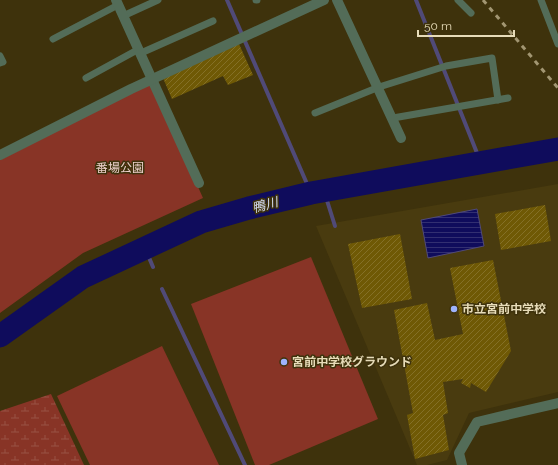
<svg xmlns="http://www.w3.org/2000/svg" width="558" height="465" viewBox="0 0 558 465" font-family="Raleway,'Noto Sans JP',sans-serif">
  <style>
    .built { fill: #493b0f }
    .wetland { fill: url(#wetland-marsh) }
    .park { fill: #883426 }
    .water { fill: url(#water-rules); stroke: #504a78 }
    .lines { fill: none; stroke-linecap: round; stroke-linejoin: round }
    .stream { stroke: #504a78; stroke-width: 4 }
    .river { stroke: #0f0c5c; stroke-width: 23 }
    .building { fill: url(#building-hatch) }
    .lane { stroke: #536c58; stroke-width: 7 }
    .street { stroke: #536c58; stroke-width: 10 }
    .rail { stroke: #a29672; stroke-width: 3; stroke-dasharray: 5 5; stroke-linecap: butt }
    .poi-dot { fill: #9eb3fd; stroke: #3e320c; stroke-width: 1.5 }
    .labels { text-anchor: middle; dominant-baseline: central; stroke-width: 3; stroke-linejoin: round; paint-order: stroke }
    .park-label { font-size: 12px; fill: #edd1cc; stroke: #3e320c }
    .poi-label { font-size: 12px; font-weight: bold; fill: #e7dcb9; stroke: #3e320c; text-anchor: start }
    .water-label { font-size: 13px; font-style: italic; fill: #d7dff6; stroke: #3e320c }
  </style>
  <defs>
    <pattern id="wetland-marsh" width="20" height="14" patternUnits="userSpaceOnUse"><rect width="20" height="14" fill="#883426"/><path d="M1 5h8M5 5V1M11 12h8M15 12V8" fill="none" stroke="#995143"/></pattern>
    <pattern id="water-rules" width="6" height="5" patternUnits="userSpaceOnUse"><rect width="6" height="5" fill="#0f0c5c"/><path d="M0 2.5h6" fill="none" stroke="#322f71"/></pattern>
    <pattern id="building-hatch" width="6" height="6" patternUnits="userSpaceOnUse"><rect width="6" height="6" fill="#6f5905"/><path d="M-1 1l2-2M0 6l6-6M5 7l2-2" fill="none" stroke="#847027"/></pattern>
  </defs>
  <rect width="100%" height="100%" fill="#3e320c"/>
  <path class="built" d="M558,184V392L469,413L447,460L427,465H417L316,226Z"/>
  <path class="wetland" d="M51,394L84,465H0V411Z"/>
  <g class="park">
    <path d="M151,82L203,198L83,253L0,313V160Z"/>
    <path d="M311,257L378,419L269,465H255L191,304Z"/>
    <path d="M162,346L219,465H90L57,396Z"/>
  </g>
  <path class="water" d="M477,209L484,246L428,258L421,220Z"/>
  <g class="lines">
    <g class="stream">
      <path d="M227,0L311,193"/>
      <path d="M416,0L481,163"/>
      <path d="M324,191L335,226"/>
      <path d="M145,248L153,267"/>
      <path d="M162,289L245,465"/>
    </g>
    <path class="river" d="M0,336L83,277L201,222L249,208L311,193L558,149"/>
  </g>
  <g class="building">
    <path d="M239,44L253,75L228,85L223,76L172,99L163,78Z"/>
    <path d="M545,205L551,241L501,250L495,214Z"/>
    <path d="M400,234L412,299L362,308L348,244Z"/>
    <path d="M493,260L511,351L486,392L471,383L470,388L461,383L463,379L443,382L448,413L443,415L449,450L415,459L407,415L413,413L394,310L427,303L435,340L463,334L450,268Z"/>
  </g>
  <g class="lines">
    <g class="lane">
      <path d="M256,0H257"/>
      <path d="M458,0L471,13"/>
      <path d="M541,0L558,44"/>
      <path d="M123,16L158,0"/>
      <path d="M53,39L118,5"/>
      <path d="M141,53L213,21"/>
      <path d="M0,56L3,62L0,63"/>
      <path d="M86,78L139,49"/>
      <path d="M315,113L379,87L446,66L492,58L498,100"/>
      <path d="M393,118L508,98"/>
    </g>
    <g class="street">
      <path d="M116,0L199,183"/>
      <path d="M337,0L401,138"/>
      <path d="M0,155L131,89L324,0"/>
      <path d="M462,465L459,453L477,422L558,403"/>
    </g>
    <path class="rail" d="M483,0L558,88"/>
  </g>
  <g class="poi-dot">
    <circle cx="454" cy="309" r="4"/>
    <circle cx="284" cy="362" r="4"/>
  </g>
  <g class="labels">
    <g class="park-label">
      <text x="120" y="168">番場公園</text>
    </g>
    <g class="poi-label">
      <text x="462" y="309">市立宮前中学校</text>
      <text x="292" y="362">宮前中学校グラウンド</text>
    </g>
    <g class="water-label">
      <text transform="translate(265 205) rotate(-15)">鴨川</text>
    </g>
  </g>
  <path d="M418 30v6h96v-6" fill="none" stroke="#e7dcb9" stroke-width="2"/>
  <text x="424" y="30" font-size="12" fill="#e7dcb9" stroke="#3e320c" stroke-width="3" paint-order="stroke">50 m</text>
</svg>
